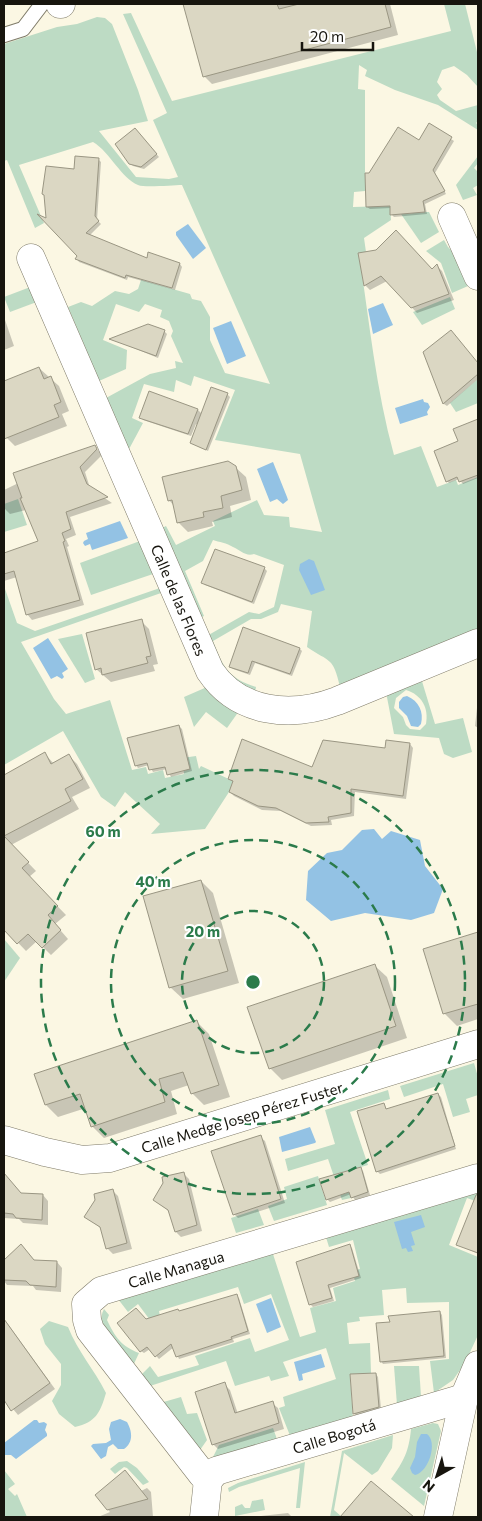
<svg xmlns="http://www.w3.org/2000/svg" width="482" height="1521" viewBox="0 0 482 1521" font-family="Commissioner,sans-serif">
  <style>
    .green { fill: #bddbc4; fill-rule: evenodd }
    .water { fill: #93c2e4 }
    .shadow { fill: #0003 }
    .building { fill: #dbd7c3; stroke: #9a9683 }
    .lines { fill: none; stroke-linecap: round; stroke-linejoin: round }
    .service-casing { stroke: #7f7b69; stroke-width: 16 }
    .minor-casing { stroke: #7f7b69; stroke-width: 29 }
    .service { stroke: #fff; stroke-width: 14 }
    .minor { stroke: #fff; stroke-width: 28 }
    .ring { fill: none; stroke: #2b7b4b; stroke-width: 2.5; stroke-dasharray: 9 6 }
    .labels { text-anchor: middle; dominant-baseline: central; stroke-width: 4; stroke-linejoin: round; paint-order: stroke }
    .street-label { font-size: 15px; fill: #17150e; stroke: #fff }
    .centre { fill: #2b7b4b; stroke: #fff; stroke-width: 2.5 }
    .ring-label { font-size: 15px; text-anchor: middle; font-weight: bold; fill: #2b7b4b; stroke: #fff; stroke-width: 4; stroke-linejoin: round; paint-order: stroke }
  </style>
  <rect width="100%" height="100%" fill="#fbf7e3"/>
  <g class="green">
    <path d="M444,4H465L478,56V87L467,75L454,66L442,70L437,82L442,89L437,95L440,100L456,111L478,105V121L476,123L478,125V130L438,105L395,90L365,76L367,70L359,65L358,89L365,90V191L354,192L353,207L390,206L391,220L364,238L366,252L359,253C369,320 376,390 394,455L421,446L437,487L456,480L458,485L478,477V631L340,687C333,656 330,663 307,647L312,611L281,604L278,612L261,619H251L213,641C223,667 228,678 256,687L255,693L233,683L205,637L249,612L259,614L274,607L284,565L254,554C246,557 240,550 233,547C227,543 219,542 213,540L203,561L185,571L204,616L198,619L160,529L166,526L176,545L215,526L213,521L257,500L264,515L289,517L290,527L322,532L300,454L215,440L235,390L194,376L191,386L176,380L174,392L144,384L132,418L143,423L128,451L106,398L150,374L176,368L175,361L183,363L171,336L173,331L169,321L160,317L162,310L145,304L139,312L116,304L103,340L127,350L126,369L99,381L68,307L81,302L92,306L115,291L129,294L138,289L141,280L190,294L192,299L201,301L210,317V340L225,373L270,384L182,185C173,185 145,188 138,185C121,178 110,152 93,142L19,165L44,223L35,228L7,160L4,161V44L57,27L77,24L97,17L105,18L112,24L138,90L148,121L99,131L136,177L169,179L178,177L153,120L167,113L123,14L131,13L172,101L451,31Z"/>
    <path d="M478,156V163L474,168L478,172V185L473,188L477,195L463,200L456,185Z"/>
    <path d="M425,212H429L439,232L421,243L401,214Z"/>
    <path d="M444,240L448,247L454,253L468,286L452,293L441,263L426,251Z"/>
    <path d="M33,286L42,300L10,312L4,297Z"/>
    <path d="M450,297L455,309L422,325L413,312Z"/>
    <path d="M478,379V403L456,412L450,403Z"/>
    <path d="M18,499L27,525L4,532V504Z"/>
    <path d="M140,541L153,574L91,595L80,563Z"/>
    <path d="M4,586L17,623L35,631L160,588L161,593L21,642L54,699L66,714L110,700L132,770L146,767L148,774L163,770L165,778L184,774L182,758L196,756L199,769L201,766L233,781L229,792L205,829L151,834L160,824L125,792L115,807L101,797L63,731L4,765Z"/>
    <path d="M82,634L95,679L85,683L58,639Z"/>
    <path d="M421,678L435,724L463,718L472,752L453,758L444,754L439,738L394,734L386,692ZM406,690C422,695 429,708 426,724L420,730L410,729L406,725L403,717L394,708L396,698Z"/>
    <path d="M207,687L239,711L227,728L206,712L194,727L184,697Z"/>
    <path d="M4,939L20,958L4,982Z"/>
    <path d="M474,1063L478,1077V1095L466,1099L470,1112L453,1117L443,1084L404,1097L400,1086Z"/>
    <path d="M388,1090L390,1099L350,1112L368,1165L343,1172L351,1198L342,1200L328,1159L288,1171L285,1159L335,1144L325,1110Z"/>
    <path d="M318,1176L327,1205L274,1221L268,1206L287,1199L284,1187Z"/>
    <path d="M478,1187V1202L467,1198L449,1245L478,1257V1335L465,1363L453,1380L434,1393L430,1361L449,1359V1302L407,1303L406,1288L382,1290L384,1315L359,1317L360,1321L347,1323L349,1344L370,1343L371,1373L350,1375L353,1419L291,1438L279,1408L285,1406L283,1397L336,1379L326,1348L283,1362L289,1376L271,1381L269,1376L235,1386L226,1361L147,1387L139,1377L150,1366L158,1377L199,1365L195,1356L250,1338L255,1352L289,1340L271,1294L244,1304L238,1287L159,1311L161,1322L153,1324L138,1304L128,1312L118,1299L272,1251L300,1337L316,1332L310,1308L336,1301L333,1288L355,1281L352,1271L360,1269L353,1240L329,1247L325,1234Z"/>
    <path d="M258,1209L264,1225L236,1233L231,1218Z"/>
    <path d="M104,1309L109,1315L107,1320C115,1337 121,1346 139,1353L132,1368C120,1353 93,1329 104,1309Z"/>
    <path d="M49,1321L68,1327C78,1352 94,1369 106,1393C100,1413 96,1422 75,1427L59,1414L52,1401L61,1385V1364L45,1344L40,1329Z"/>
    <path d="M394,1366H419L421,1397L397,1405Z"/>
    <path d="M181,1397L187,1414L197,1413L207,1440L200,1450L160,1403Z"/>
    <path d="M433,1423L438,1424L441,1431L424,1506L391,1479C404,1461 409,1451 411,1429Z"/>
    <path d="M273,1428L278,1442L213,1457L219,1445Z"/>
    <path d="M393,1435L392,1448L378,1471L372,1475L344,1453L334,1510L342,1517H330L342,1451Z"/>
    <path d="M127,1461L137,1468L149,1482L143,1485L127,1468L124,1467L115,1474L110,1469L119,1462Z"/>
    <path d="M305,1462L300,1508H296L300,1468L239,1487L229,1492L228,1488L238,1483Z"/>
    <path d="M4,1470L15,1484L8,1489L15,1496L17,1494L27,1517H4Z"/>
    <path d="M263,1499L265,1510L235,1516V1507L242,1504L245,1508H250L252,1501Z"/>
  </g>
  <g class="water">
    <path d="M188,224L206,248L193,259L176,235V232Z"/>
    <path d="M383,303L393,325L373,334L368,309Z"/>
    <path d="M231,321L246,356L227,364L213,328Z"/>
    <path d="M423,399L424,402L428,403L430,407L427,412L428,415L400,424L395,408Z"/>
    <path d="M273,462L287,497L288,500L283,504L277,499L270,502L257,469Z"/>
    <path d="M120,521L128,538L92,550L90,544L85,546L83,543L84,541L88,539L86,533Z"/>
    <path d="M309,559L314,561L325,590L311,595L299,570L300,564Z"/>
    <path d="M48,638L68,669L62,673L64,677L62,679L57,676L51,679L33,648Z"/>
    <path d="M407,696C419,701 424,712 421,724L418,727L411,726L407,716L399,708V702L403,697Z"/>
    <path d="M374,829L382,839L391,831L420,840L425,866L443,889L434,913L411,920L365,913L331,921L306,900L308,871L327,853L342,850L362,830Z"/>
    <path d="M310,1127L316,1142L315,1143L282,1152L279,1137Z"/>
    <path d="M421,1215L425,1227L411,1232L415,1245L411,1246L413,1251L408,1252L406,1248L402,1249L394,1222Z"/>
    <path d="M271,1298L281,1327L267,1333L256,1304Z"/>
    <path d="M321,1354L325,1367L302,1374L303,1380L299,1381L294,1362Z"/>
    <path d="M120,1419L127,1422C132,1431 134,1442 124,1449H118L113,1444L108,1447L106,1456L101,1459L91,1446L93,1444L106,1443L111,1440L109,1429L111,1422Z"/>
    <path d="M34,1420H37L39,1423L44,1422L47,1424L45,1430L47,1434V1436L16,1459L11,1455H5L4,1443Z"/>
    <path d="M421,1434H427C438,1442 429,1472 415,1475L412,1473L410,1468L415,1457L417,1442Z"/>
  </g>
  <g class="shadow">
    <path d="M185,4H390L398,35L212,84L204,76Z"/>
    <path d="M430,125L454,141L435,173L446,194L425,204L427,214L394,217L392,215L391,208L370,209L367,207L370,174L420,142Z"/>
    <path d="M137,132L159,157L144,169L133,166L130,163Z"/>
    <path d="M98,159L101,162L97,220L101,224L89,236L148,259L149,254L180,264L182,267L175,290L128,277L127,280L79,262L77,259L78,256L48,220L76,170Z"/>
    <path d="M360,254L432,270L437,266L442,271L454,300L417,313L387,281L370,290L365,285Z"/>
    <path d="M4,317L14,346L4,350Z"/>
    <path d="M164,331L167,334L158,358L112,339Z"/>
    <path d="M453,335L478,365V379L447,406L444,404L424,352Z"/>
    <path d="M39,368L59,386L69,411L62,414L67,426L15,446L6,437L4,431V382Z"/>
    <path d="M227,394L230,397L208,451L191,443L198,425L196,424L191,436L143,420L141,417L198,410L202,414Z"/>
    <path d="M478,421V478L463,484L459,479L449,483L447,481L459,442L455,430Z"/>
    <path d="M95,446L102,455L85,472L90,488L112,503L70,517L76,535L66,539L69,546L67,547L84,605L32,620L27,614L17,577L4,581V555L40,542L26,510L10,514L5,509L4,490Z"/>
    <path d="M235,467L246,477L251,500L230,506L232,517L212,522L213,526L188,532L178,522L174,506L169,500Z"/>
    <path d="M264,568L267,571L254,604L205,585L203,582Z"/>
    <path d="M141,621L149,629L158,664L153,665L155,671L111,682L96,669Z"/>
    <path d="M300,649L302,651L292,676L255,663L250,675L233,669L230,667L235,653Z"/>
    <path d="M478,699V728L475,726Z"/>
    <path d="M179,726L182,729L192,771L171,777L167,769L153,772L149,765L138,768L136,765Z"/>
    <path d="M410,744L413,748L406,799L355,792L354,816L331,820L332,825L311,826L281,811L262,810L234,796L230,792L234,783L229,778L313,769Z"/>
    <path d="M45,754L54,764L69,756L77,764L90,788L72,797L79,809L11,845L36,871L29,877L66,915L55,924L68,939L51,955L37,941L26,951L4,928V776Z"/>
    <path d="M201,881L213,893L239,983L183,999L170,987Z"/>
    <path d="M478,933V1019L457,1026L445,1014L425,950Z"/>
    <path d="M374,965L387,977L407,1038L282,1080L270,1068Z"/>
    <path d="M197,1022L209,1034L230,1097L204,1105L192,1093L189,1085L171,1091L177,1114L104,1138L92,1126L86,1108L58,1117L46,1105Z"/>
    <path d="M438,1094L441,1097L456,1149L380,1174L377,1171L384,1104L387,1110Z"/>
    <path d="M260,1137L265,1141L285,1203L238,1218L234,1214Z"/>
    <path d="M361,1169L363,1171L370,1195L355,1200L351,1194L330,1202L327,1199Z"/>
    <path d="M183,1173L189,1179L202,1231L181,1237L176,1232L170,1212L154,1200Z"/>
    <path d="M8,1179L21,1194L43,1195L48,1201V1225L23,1223L19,1219L4,1218V1182Z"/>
    <path d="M113,1191L118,1196L132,1249L113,1254L108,1249L102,1229L86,1217Z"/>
    <path d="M471,1210L478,1212V1254L458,1244Z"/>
    <path d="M350,1246L352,1248L361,1278L330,1288L334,1301L313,1307L310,1304Z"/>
    <path d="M4,1258L57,1262L62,1268L61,1292L36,1290L33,1286L7,1285L4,1281Z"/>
    <path d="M236,1296L239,1298L250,1334L233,1339L234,1342L179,1359L174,1347L159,1359L150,1349L144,1353L141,1351L146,1320Z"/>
    <path d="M440,1312L442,1315L446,1358L383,1364L381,1361L391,1323Z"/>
    <path d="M4,1319L55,1389L18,1415L4,1398Z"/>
    <path d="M376,1374L378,1377L381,1409L357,1416L354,1414L352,1376Z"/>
    <path d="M224,1384L230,1390L238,1414L272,1403L278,1408L284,1429L218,1449L213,1444Z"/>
    <path d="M371,1483L406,1513L403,1517H342Z"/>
    <path d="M147,1488L151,1492L153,1517H98L110,1512L96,1496L141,1491Z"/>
    <path d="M288,1513L292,1517H252Z"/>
  </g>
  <g class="building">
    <path d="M183,4H277L279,9L299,4H385L391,27L203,77Z"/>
    <path d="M429,123L452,137L433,170L445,191L423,201L425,212L390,215V206L366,207L365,173H369L398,127L419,140Z"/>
    <path d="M135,128L157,154L141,167L129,164L115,144Z"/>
    <path d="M75,156L99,158L95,216L99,221L86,233L147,258L148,252L180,263L172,288L126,275L125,278L75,259L77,256L37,214L46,218L44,195L42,194L46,166L74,169Z"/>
    <path d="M396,230L432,269L437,264L449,294L411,308L381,276L364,286L358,253L376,250Z"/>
    <path d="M148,324L165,330L156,356L109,339Z"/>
    <path d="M451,330L478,363V374L443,404L423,352Z"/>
    <path d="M39,367L44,379L51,376L61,402L54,405L59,417L4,439V381Z"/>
    <path d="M211,387L228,393L206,450L190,443Z"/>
    <path d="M149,391L198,409L188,434L139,418Z"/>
    <path d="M478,419V475L459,482L457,477L446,482L434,451L458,441L453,429Z"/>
    <path d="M95,445L97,449L80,467L87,484L108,497L66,512L71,529L62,533L65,541L63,542L80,600L26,615L14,571L4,574V553L38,541L20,498H22L13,473Z"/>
    <path d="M228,461L236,466L242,490L221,496L223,508L203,512L204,517L177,523L172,500L168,501L162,477Z"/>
    <path d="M215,549L265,567L252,602L201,583Z"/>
    <path d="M142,619L151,656L146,657L148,663L102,675L101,668L95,670L86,633Z"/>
    <path d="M243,627L300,648L290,674L252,661L248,673L229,667Z"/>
    <path d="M179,725L190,769L167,775L165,767L149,770L147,763L135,766L127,738Z"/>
    <path d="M242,739L312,767L323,740L385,748L386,740L410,743L403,796L351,789V813L328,817L329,822L306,823L276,808L258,806L229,792L233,781L228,779Z"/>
    <path d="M45,752L51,764L69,754L83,779L65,789L71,801L4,836L29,862L22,868L58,906L48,915L61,930L42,948L28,934L17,944L4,930V775Z"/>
    <path d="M201,880L228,971L169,988L143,896Z"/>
    <path d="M478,932V1004L443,1014L423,949Z"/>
    <path d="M375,964L396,1026L269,1069L247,1007Z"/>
    <path d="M197,1020L219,1085L191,1094L183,1072L159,1079L165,1102L91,1127L80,1094L45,1105L34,1074Z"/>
    <path d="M438,1093L455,1146L376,1172L357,1111L384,1103L386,1109Z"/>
    <path d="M261,1135L281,1199L233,1215L211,1151Z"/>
    <path d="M361,1167L368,1192L351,1198L349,1192L326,1200L319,1179Z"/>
    <path d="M184,1172L197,1225L175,1232L168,1210L153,1200L163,1183L162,1177Z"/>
    <path d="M4,1173L21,1193L43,1194L42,1220L16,1218L13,1214L4,1213Z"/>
    <path d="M113,1189L127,1243L106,1249L100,1227L84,1217L95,1200L94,1194Z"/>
    <path d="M478,1194V1253L456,1245L476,1195Z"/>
    <path d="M21,1244L34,1260L57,1261L56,1287L30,1285L26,1281L4,1280V1260Z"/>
    <path d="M350,1244L359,1276L328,1285L332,1298L309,1305L296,1262Z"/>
    <path d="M237,1294L248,1331L231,1337L232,1339L176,1357L171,1344L155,1357L147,1347L140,1352L117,1323L136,1308L146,1319L178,1309L179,1311Z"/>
    <path d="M440,1311L444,1356L380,1362L376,1323L390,1322L388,1316Z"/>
    <path d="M4,1319L50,1383L11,1411L4,1400Z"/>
    <path d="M376,1373L379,1407L353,1414L350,1374Z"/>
    <path d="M225,1382L235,1413L273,1401L279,1423L212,1445L195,1392Z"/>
    <path d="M125,1470L148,1499L107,1510L95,1495Z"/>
    <path d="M371,1481L414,1517H340Z"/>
  </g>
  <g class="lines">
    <defs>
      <path id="service" d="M4,35L23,29L42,4"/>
      <g id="minor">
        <path d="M60,4H61"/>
        <path d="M452,217L478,276"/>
        <path d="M31,258L210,671C239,714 292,718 337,701L478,643"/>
        <path d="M4,1140L45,1152L82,1160L110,1158L478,1044"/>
        <path d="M208,1480L202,1474L90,1330L87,1320L86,1304L101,1291L478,1178"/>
        <path d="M208,1480L216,1471L464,1398"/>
        <path d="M204,1517L208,1480"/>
        <path d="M438,1517L464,1398L478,1365"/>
      </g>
    </defs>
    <use href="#service" class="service-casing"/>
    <use href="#minor" class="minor-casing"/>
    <use href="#service" class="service"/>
    <use href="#minor" class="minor"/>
  </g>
  <g class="ring">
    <circle cx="253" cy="982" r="71"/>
    <circle cx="253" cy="982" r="142"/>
    <circle cx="253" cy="982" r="212"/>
  </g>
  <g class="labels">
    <g class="street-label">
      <text transform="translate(179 600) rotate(67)">Calle de las Flores</text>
      <text transform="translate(242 1117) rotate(-17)">Calle Medge Josep Pérez Fuster</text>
      <text transform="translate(176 1269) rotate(-16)">Calle Managua</text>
      <text transform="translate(334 1436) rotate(-17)">Calle Bogotá</text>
    </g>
  </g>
  <circle cx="253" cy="982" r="8" class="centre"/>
  <g class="ring-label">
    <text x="103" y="837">60 m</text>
    <text x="153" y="887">40 m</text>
    <text x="203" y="937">20 m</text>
  </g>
  <rect width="482" height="1521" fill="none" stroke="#17150e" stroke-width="10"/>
  <g transform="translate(437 1476) rotate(219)" stroke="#ffffff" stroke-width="4" paint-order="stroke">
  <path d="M0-4L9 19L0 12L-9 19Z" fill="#17150e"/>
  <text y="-8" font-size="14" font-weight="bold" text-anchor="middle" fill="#17150e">N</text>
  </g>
  <path d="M302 42v8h71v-8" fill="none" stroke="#17150e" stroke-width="2.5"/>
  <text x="310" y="42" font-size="15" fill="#17150e" stroke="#ffffff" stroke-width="4" paint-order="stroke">20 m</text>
</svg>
